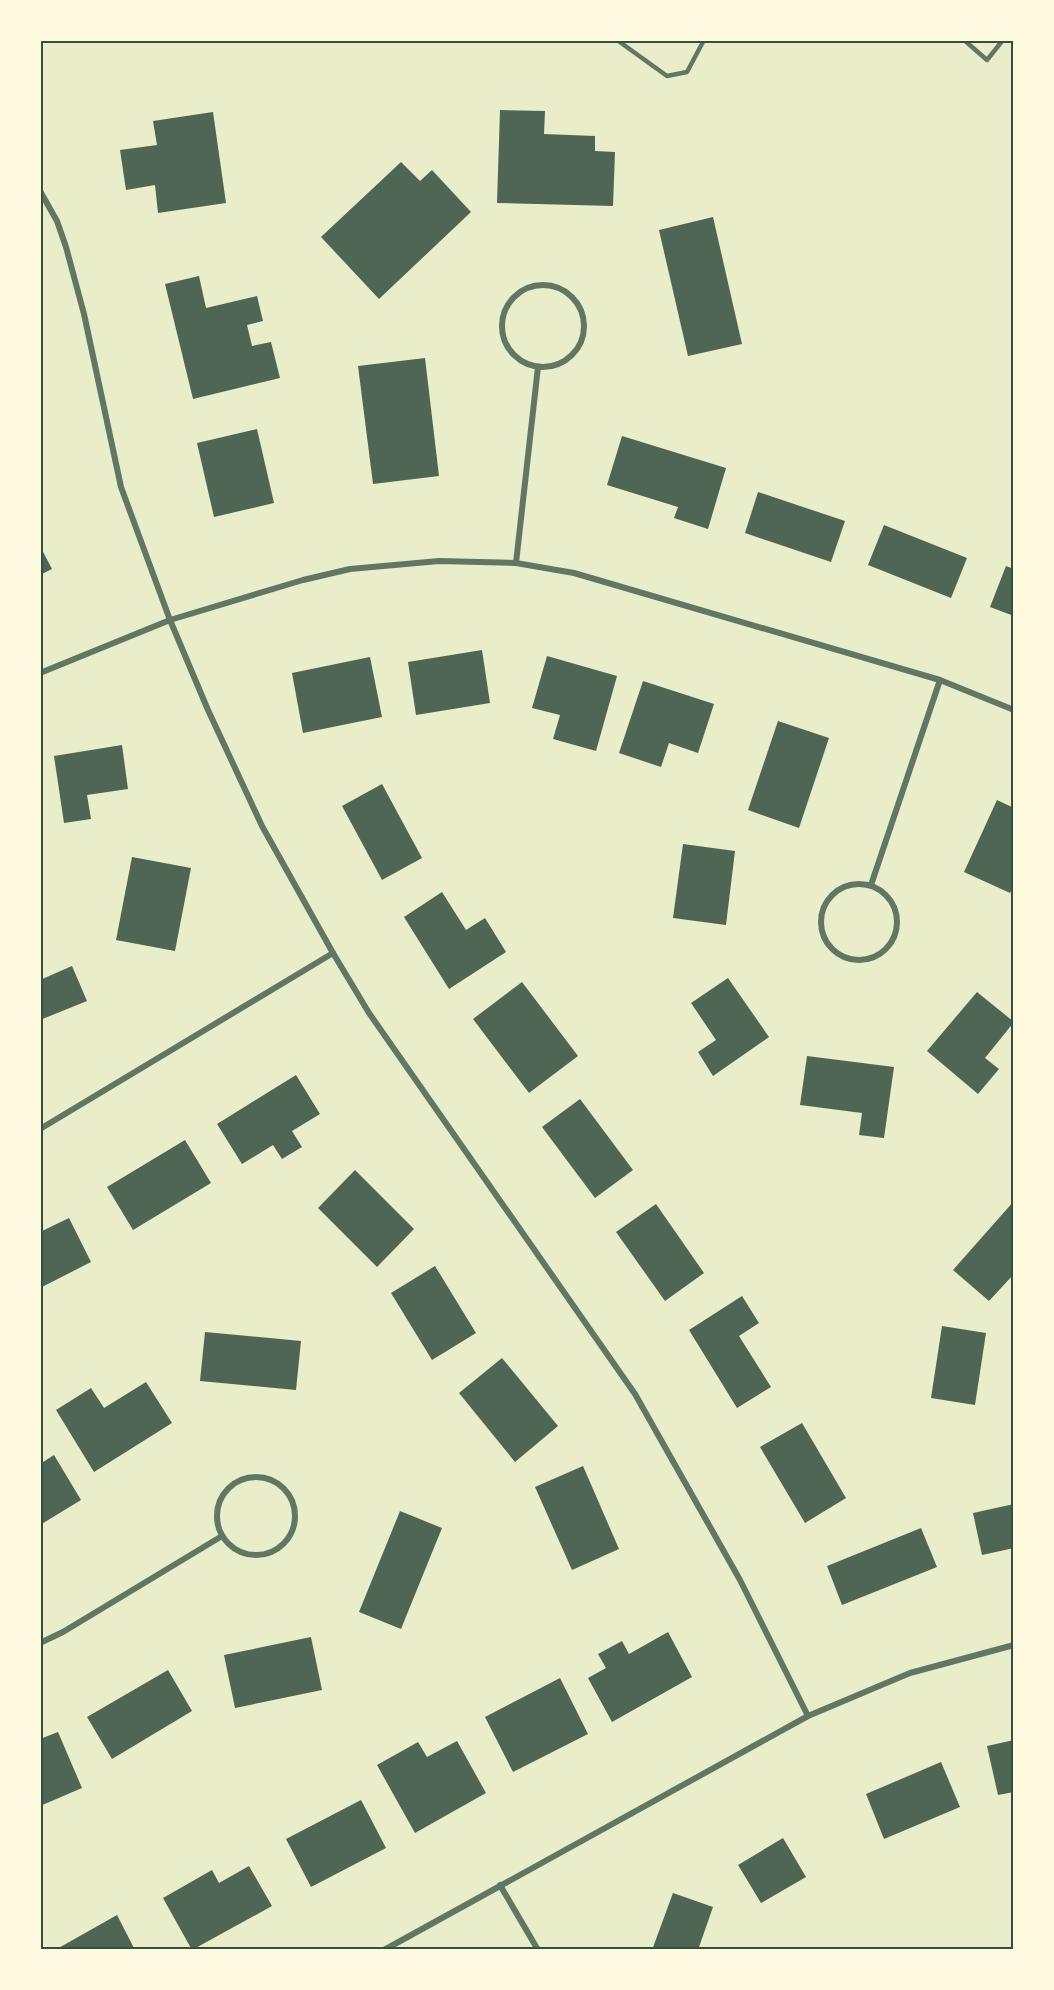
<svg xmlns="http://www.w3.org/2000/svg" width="1054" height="1990" viewBox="0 0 1054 1990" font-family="Arial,sans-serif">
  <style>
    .building { fill: #4f6655 }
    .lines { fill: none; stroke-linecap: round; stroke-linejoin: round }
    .service { stroke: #617663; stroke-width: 4.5 }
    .minor { stroke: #617663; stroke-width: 6 }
    .neatline { fill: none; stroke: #344e41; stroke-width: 2 }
  </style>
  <rect width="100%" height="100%" fill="#e9edc9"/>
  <g class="building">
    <path d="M500,110L545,111L544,134L595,136V151L615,152L613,206L497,203Z"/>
    <path d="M213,112L226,203L158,213L155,185L126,190L120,150L157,145L153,121Z"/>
    <path d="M401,162L420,181L432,170L471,212L379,299L321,237Z"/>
    <path d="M713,217L742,344L688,356L659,230Z"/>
    <path d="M199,276L206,308L257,296L263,321L247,325L252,346L271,342L280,378L193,399L165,284Z"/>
    <path d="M425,358L439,476L373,484L358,366Z"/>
    <path d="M257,429L274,503L214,517L197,443Z"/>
    <path d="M622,436L726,468L708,529L674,518L678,507L607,485Z"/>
    <path d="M758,492L845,521L831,562L745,533Z"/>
    <path d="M884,525L967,558L951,598L868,565Z"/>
    <path d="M40,546L52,569L40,575Z"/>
    <path d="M1006,566L1014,569V616L990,607Z"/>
    <path d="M482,650L490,703L416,715L408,662Z"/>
    <path d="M547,656L617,676L596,751L553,739L560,715L532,708Z"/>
    <path d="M370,657L382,717L303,733L292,673Z"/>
    <path d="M643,681L714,704L698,753L669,743L661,767L619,753Z"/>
    <path d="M778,721L829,738L799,828L748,810Z"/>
    <path d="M122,745L128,789L87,795L91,819L64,823L54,756Z"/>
    <path d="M382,784L422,858L382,880L342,806Z"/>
    <path d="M997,800L1014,808V885L1010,893L964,872Z"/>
    <path d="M683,844L735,851L726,925L673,918Z"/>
    <path d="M132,857L191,868L175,951L116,940Z"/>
    <path d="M442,892L466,930L485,918L506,952L449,989L404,917Z"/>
    <path d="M72,966L87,1001L40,1020V980Z"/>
    <path d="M728,978L769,1037L713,1076L698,1052L716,1040L691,1003Z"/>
    <path d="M522,982L578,1056L529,1093L473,1019Z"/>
    <path d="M977,992L1014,1022L985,1058L999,1069L978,1094L927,1051Z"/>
    <path d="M807,1056L894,1067L884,1138L859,1135L862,1113L800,1105Z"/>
    <path d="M296,1075L320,1114L292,1131L302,1147L282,1159L273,1145L242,1164L217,1124Z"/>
    <path d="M580,1099L633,1170L595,1198L542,1127Z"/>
    <path d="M185,1140L211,1183L133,1230L107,1187Z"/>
    <path d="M355,1170L414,1229L377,1267L318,1208Z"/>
    <path d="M1014,1201V1274L989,1301L953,1270Z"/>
    <path d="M656,1204L704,1273L665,1301L616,1232Z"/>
    <path d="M69,1218L91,1262L40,1288V1232Z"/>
    <path d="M435,1266L476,1333L432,1360L391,1293Z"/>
    <path d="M742,1296L759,1323L739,1336L771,1387L737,1408L689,1330Z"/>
    <path d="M942,1326L986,1333L975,1405L931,1398Z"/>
    <path d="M205,1332L301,1341L296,1390L200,1381Z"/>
    <path d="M502,1358L558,1426L515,1462L459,1393Z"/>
    <path d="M146,1382L172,1423L94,1472L56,1410L91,1388L104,1408Z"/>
    <path d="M802,1423L846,1498L805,1523L760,1447Z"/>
    <path d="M54,1455L81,1500L40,1525V1464Z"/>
    <path d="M583,1466L619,1549L572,1570L535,1487Z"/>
    <path d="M1014,1504V1548L982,1555L973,1513Z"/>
    <path d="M400,1511L442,1528L401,1629L359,1612Z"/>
    <path d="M921,1528L937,1567L842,1605L827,1566Z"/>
    <path d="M668,1632L692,1677L612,1722L588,1678L606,1668L598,1654L622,1641L629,1654Z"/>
    <path d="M311,1637L322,1690L235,1708L224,1655Z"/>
    <path d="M168,1670L192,1711L112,1759L87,1717Z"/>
    <path d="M560,1678L588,1734L513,1772L485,1717Z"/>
    <path d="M58,1732L82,1788L40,1806V1739Z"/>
    <path d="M1014,1740V1792L998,1795L987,1746Z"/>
    <path d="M457,1741L486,1793L415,1833L377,1765L418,1742L427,1757Z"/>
    <path d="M941,1762L960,1807L884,1839L866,1794Z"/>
    <path d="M361,1800L386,1848L311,1887L286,1839Z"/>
    <path d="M783,1838L806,1877L761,1903L738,1865Z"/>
    <path d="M249,1866L272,1906L192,1950L163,1898L212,1870L219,1883Z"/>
    <path d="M673,1893L713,1907L698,1950H652Z"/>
    <path d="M117,1915L135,1950H55Z"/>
  </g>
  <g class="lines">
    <g class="service">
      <path d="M617,40L667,76L687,72L704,40"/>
      <path d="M964,40L987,60L1003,40"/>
    </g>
    <g class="minor">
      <path d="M40,191L57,221L66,247L84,314L121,487L170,620L208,710L262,826L333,953L369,1013L635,1394L740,1580L808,1716"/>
      <circle cx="543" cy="326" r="41"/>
      <path d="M516,563L538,367"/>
      <path d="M40,673L170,620L303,580L350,569L439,561L516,563L574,573L940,680L1014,710"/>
      <circle cx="859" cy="922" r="38"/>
      <path d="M871,885L940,680"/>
      <path d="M40,1129L333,953"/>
      <circle cx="256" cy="1516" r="39"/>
      <path d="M40,1643L63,1632L222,1536"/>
      <path d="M500,1885L538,1950"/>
      <path d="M384,1950L808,1716L910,1673L1014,1645"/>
    </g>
  </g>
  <rect width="1054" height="1990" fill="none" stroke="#fefae0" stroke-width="84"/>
  <rect x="42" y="42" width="970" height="1906" class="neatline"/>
</svg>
